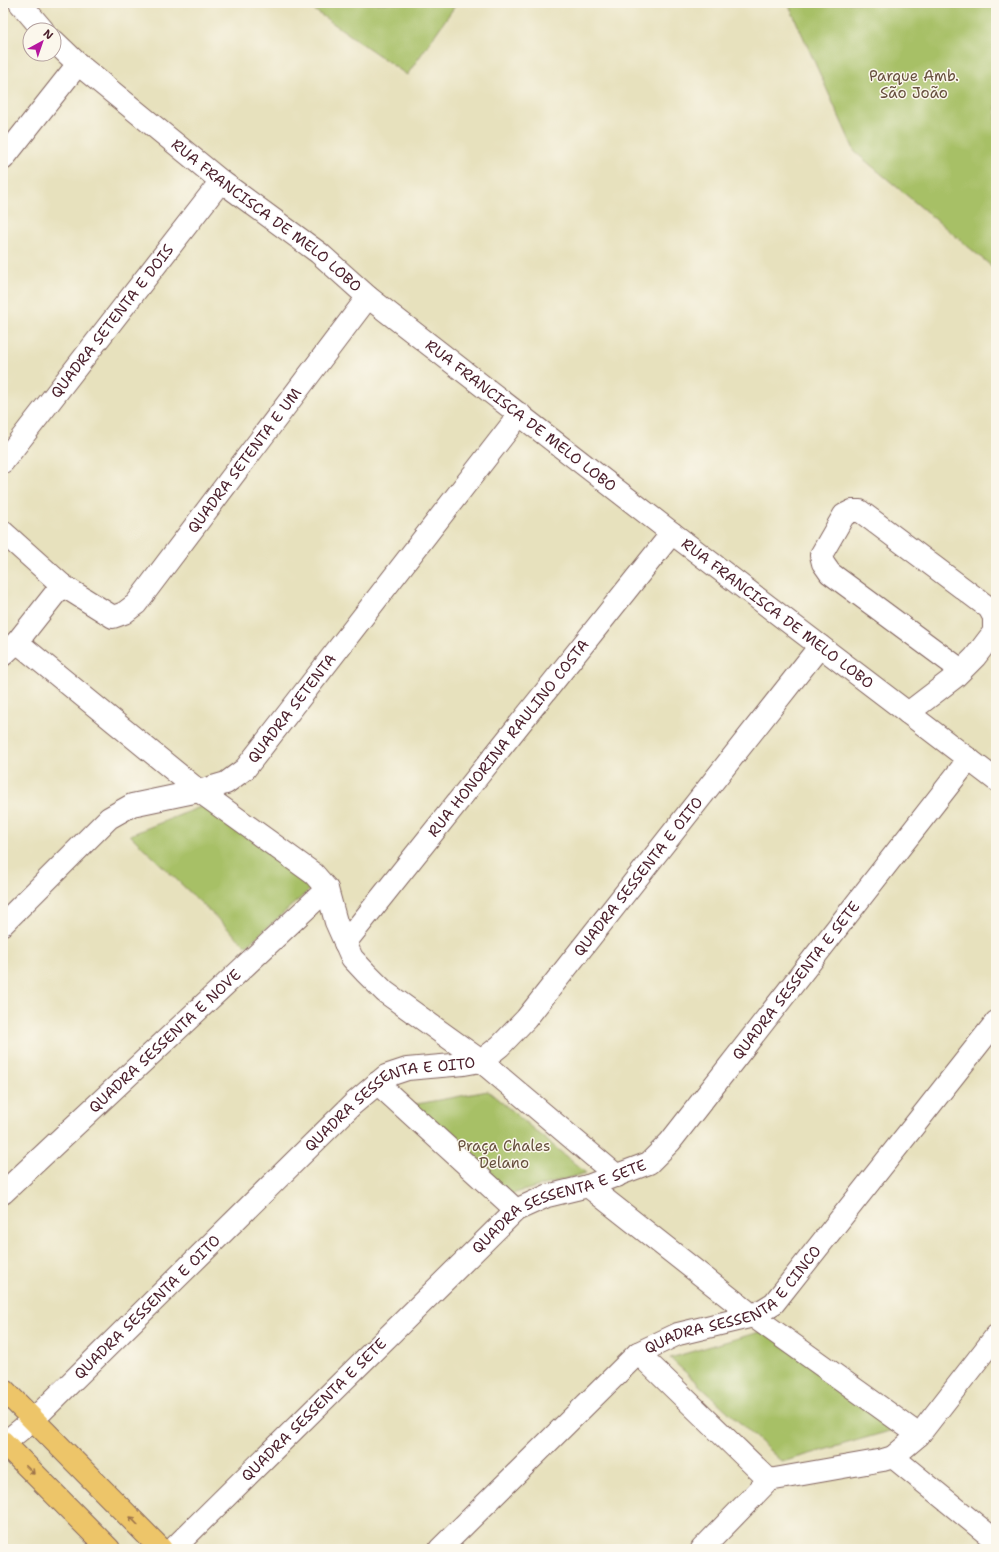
<svg xmlns="http://www.w3.org/2000/svg" width="999" height="1552" viewBox="0 0 999 1552" font-family="'Shantell Sans',sans-serif">
  <style>
    .green { fill: #a7c066; stroke: #787048 }
    .lines { fill: none; stroke-linecap: round; stroke-linejoin: round }
    .minor-casing { stroke: #81635e; stroke-width: 24 }
    .major-casing { stroke: #81635e; stroke-width: 24 }
    .minor { stroke: #fff; stroke-width: 22 }
    .major { stroke: #edc569; stroke-width: 22 }
    .oneway { stroke: #9c724a }
    .labels { text-anchor: middle; dominant-baseline: central; stroke-width: 3; stroke-linejoin: round; paint-order: stroke }
    .park-label { font-size: 15px; fill: #664f3d; stroke: #fbf7ec }
    .street-label { font-size: 15px; fill: #4a1f2b; stroke: #fbf7ec }
  </style>
  <rect width="100%" height="100%" fill="#fbf7ec"/>
  <filter id="ink" filterUnits="userSpaceOnUse"><feTurbulence type="fractalNoise" baseFrequency=".025" numOctaves="2"/><feDisplacementMap in="SourceGraphic" scale="8" xChannelSelector="R" yChannelSelector="G"/><feConvolveMatrix kernelMatrix="1 2 1 2 8 2 1 2 1" color-interpolation-filters="sRGB"/></filter>
  <filter id="wash" filterUnits="userSpaceOnUse"><feTurbulence type="fractalNoise" baseFrequency=".012" numOctaves="4" result="noise"/><feDisplacementMap in="SourceGraphic" scale="16" xChannelSelector="R" yChannelSelector="G"/><feGaussianBlur stdDeviation="0.9" result="paint"/><feColorMatrix in="noise" values="0 0 0 0 0 0 0 0 0 0 0 0 0 0 0 0 0 1.4 0 .05"/><feComposite in="paint" operator="in"/></filter>
  <g filter="url(#wash)">
    <rect width="100%" height="100%" fill="#e7e1bd"/>
    <g class="green">
      <path d="M304,3H457L407,75Z"/>
      <path d="M788,3H996V270L855,152Z"/>
      <path d="M205,805L314,886L246,946L130,835Z"/>
      <path d="M488,1091L586,1173L494,1199L401,1107Z"/>
      <path d="M766,1330L900,1428L782,1462L670,1358Z"/>
    </g>
  </g>
  <g filter="url(#ink)">
    <g class="lines">
      <defs>
        <g id="minor">
          <path d="M20,3L43,30"/>
          <path id="s1" d="M54,41L78,64L221,181L319,253L368,297L672,533L996,780"/>
          <path d="M3,159L78,64"/>
          <path id="s2" d="M3,462L221,181"/>
          <path id="s3" d="M3,532L62,585L113,617L124,613L136,604L368,297"/>
          <path d="M17,642L199,791L314,874L327,889L336,922L352,958L366,973L385,992L481,1061L617,1176"/>
          <path d="M3,655L17,642L62,585"/>
          <path d="M908,713L955,677L975,657L994,632V617L989,608L860,511H852L844,515L821,555L823,563L830,573L961,670"/>
          <path id="s4" d="M3,924L109,818L132,805L199,791L226,783L245,769L520,414"/>
          <path id="s5" d="M345,943L672,533"/>
          <path d="M377,1083L516,1210"/>
          <path d="M588,1186L753,1316L919,1435"/>
          <path id="s6" d="M3,1193L327,889"/>
          <path d="M638,1353L769,1480"/>
          <path id="s7" d="M3,1444L34,1419L353,1104L386,1076L407,1069L464,1064L481,1061L500,1046L526,1019L820,646"/>
          <path d="M893,1457L996,1541"/>
          <path id="s8" d="M173,1549L516,1210L547,1196L588,1186L649,1163L670,1142L969,759"/>
          <path id="s9" d="M440,1549L638,1353L678,1334L753,1316L774,1303L996,1022"/>
          <path d="M702,1549L769,1480L883,1460L893,1457L919,1435L996,1336"/>
        </g>
        <g id="major">
          <path d="M3,1389L161,1549"/>
          <path d="M3,1442L109,1549"/>
        </g>
      </defs>
      <use href="#minor" class="minor-casing"/>
      <use href="#major" class="major-casing"/>
      <use href="#minor" class="minor"/>
      <use href="#major" class="major"/>
    </g>
    <defs><path id="oneway-shaft" d="M-6 0H5M1.5-3L5.5 0L1.5 3" fill="none" stroke-width="1.6" stroke-linecap="round" stroke-linejoin="round"/></defs>
    <g class="oneway">
      <use href="#oneway-shaft" transform="translate(30 1470) rotate(45)"/>
      <use href="#oneway-shaft" transform="translate(134 1521) rotate(-134)"/>
    </g>
  </g>
  <g class="labels">
    <g class="park-label">
      <text x="914" y="76">Parque Amb.<tspan x="914" dy="17">São João</tspan></text>
      <text x="504" y="1146">Praça Chales<tspan x="504" dy="17">Delano</tspan></text>
    </g>
    <g class="street-label">
      <text stroke="none"><textPath href="#s1" startOffset="275">RUA FRANCISCA DE MELO LOBO</textPath></text>
      <text stroke="none"><textPath href="#s2" startOffset="178">QUADRA SETENTA E DOIS</textPath></text>
      <text stroke="none"><textPath href="#s1" startOffset="599">RUA FRANCISCA DE MELO LOBO</textPath></text>
      <text stroke="none"><textPath href="#s3" startOffset="346">QUADRA SETENTA E UM</textPath></text>
      <text stroke="none"><textPath href="#s1" startOffset="923">RUA FRANCISCA DE MELO LOBO</textPath></text>
      <text stroke="none"><textPath href="#s4" startOffset="373">QUADRA SETENTA</textPath></text>
      <text stroke="none"><textPath href="#s5" startOffset="262">RUA HONORINA RAULINO COSTA</textPath></text>
      <text stroke="none"><textPath href="#s7" startOffset="871">QUADRA SESSENTA E OITO</textPath></text>
      <text stroke="none"><textPath href="#s8" startOffset="858">QUADRA SESSENTA E SETE</textPath></text>
      <text stroke="none"><textPath href="#s6" startOffset="222">QUADRA SESSENTA E NOVE</textPath></text>
      <text stroke="none"><textPath href="#s7" startOffset="523">QUADRA SESSENTA E OITO</textPath></text>
      <text stroke="none"><textPath href="#s8" startOffset="522">QUADRA SESSENTA E SETE</textPath></text>
      <text stroke="none"><textPath href="#s9" startOffset="391">QUADRA SESSENTA E CINCO</textPath></text>
      <text stroke="none"><textPath href="#s7" startOffset="199">QUADRA SESSENTA E OITO</textPath></text>
      <text stroke="none"><textPath href="#s8" startOffset="198">QUADRA SESSENTA E SETE</textPath></text>
    </g>
  </g>
  <rect width="999" height="1552" fill="none" stroke="#fbf7ec" stroke-width="16"/>
  <g transform="translate(42 42) rotate(40)"><circle r="19" fill="#fbf7ec" stroke="#b4a19f"/>
  <path d="M0-3L7 15L0 10L-7 15Z" fill="#b5179e"/>
  <text y="-6" font-size="11" font-weight="bold" text-anchor="middle" fill="#4a1f2b">N</text>
  </g>
</svg>
